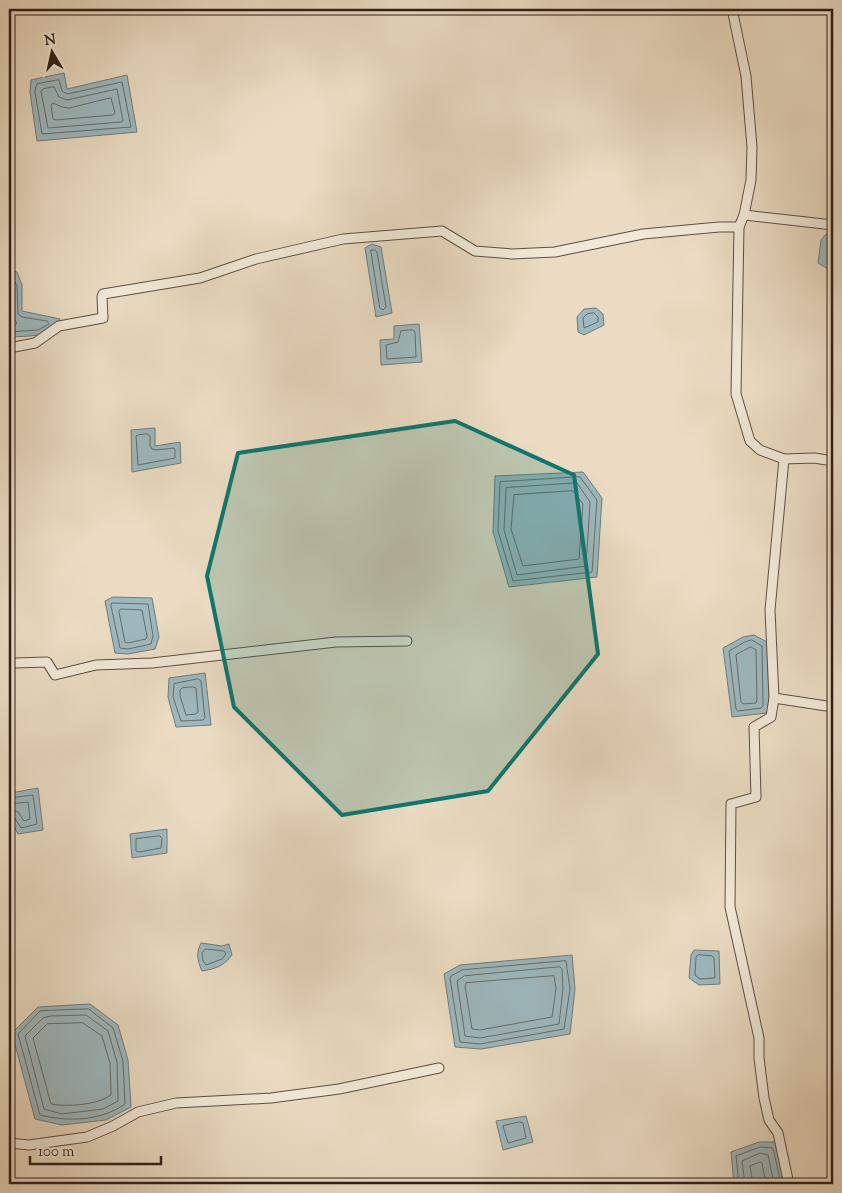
<svg xmlns="http://www.w3.org/2000/svg" width="842" height="1193" viewBox="0 0 842 1193" font-family="'Sorts Mill Goudy',serif">
  <style>
    .water { fill: #9db8be; stroke: #717b7c }
    .lines { fill: none; stroke-linecap: round; stroke-linejoin: round }
    .shore { stroke: #666c6c; stroke-width: 1 }
    .street-casing { stroke: #5d4e43; stroke-width: 11 }
    .street { stroke: #f1e8d7; stroke-width: 9 }
    .marked { fill: #0f766e; fill-opacity: 0.2; stroke: #0f766e; stroke-width: 4; stroke-linejoin: round }
  </style>
  <rect width="100%" height="100%" fill="#eadbc2"/>
  <filter id="stains"><feTurbulence type="fractalNoise" baseFrequency=".004" numOctaves="4"/><feColorMatrix values="0 0 0 0 .2 0 0 0 0 .09 0 0 0 0 .02 0 0 0 .5 -.17"/></filter>
  <radialGradient id="worn" r=".72"><stop offset=".6" stop-color="#630" stop-opacity="0"/><stop offset="1" stop-color="#630" stop-opacity=".3"/></radialGradient>
  <g class="water">
    <path d="M64,73L67,89L127,75L137,132L37,141L30,92L31,80Z"/>
    <path d="M826,234H833V268L828,269L818,263L821,240Z"/>
    <path d="M372,244L381,247L392,313L376,317L365,248Z"/>
    <path d="M9,270L17,272L22,285V311L60,319C50,338 28,336 9,337Z"/>
    <path d="M596,308L603,314L604,325L584,335L578,332L577,317L584,309Z"/>
    <path d="M419,324L422,362L381,365L380,340L394,339V326Z"/>
    <path d="M155,428V446L180,442L181,463L132,472L131,430Z"/>
    <path d="M583,472L602,498L597,577L509,587L493,532L495,476Z"/>
    <path d="M113,597L152,598L159,637L155,649L128,654L115,653L105,601Z"/>
    <path d="M754,635L767,642L769,700L767,713L732,717L723,648L743,637Z"/>
    <path d="M205,673L211,725L176,727L168,697L169,678Z"/>
    <path d="M38,788L43,830L18,834L9,817L10,793Z"/>
    <path d="M167,829V853L132,858L130,834Z"/>
    <path d="M201,943L222,946L229,944L232,955C224,966 215,969 202,971C197,960 196,953 201,943Z"/>
    <path d="M694,950L719,951L720,984L699,985L689,978L691,955Z"/>
    <path d="M572,955L575,989L570,1034L481,1049L455,1047L444,974L460,965Z"/>
    <path d="M90,1004L118,1025L128,1060L131,1107L106,1120L62,1125L35,1119L12,1033L38,1007Z"/>
    <path d="M526,1116L533,1142L503,1150L496,1121Z"/>
    <path d="M759,1142H776L786,1184H734L731,1152Z"/>
  </g>
  <g class="lines">
    <g class="shore">
      <path d="M59,80L62,91L67,94L122,82L131,127L42,134L35,92L36,86L37,84Z"/>
      <path d="M54,87L59,97L67,100L117,89L123,121L121,122L48,128L41,91L43,89Z"/>
      <path d="M111,98L115,113L113,115L56,120L53,119L51,105L53,103L62,107L69,108Z"/>
      <path d="M371,250H375L377,252L386,307L383,310L380,308Z"/>
      <path d="M9,275L13,277L17,286L18,314L22,317L47,321L49,324L38,330L9,332"/>
      <path d="M9,283C14,297 6,309 17,323L15,325H9"/>
      <path d="M594,313L598,317V322L584,328L583,318L587,314Z"/>
      <path d="M413,330L415,332L416,357L387,359L386,345L398,342L401,331Z"/>
      <path d="M147,434L150,436V445L152,449L156,450L174,448L175,450V458L138,465L136,436L138,435Z"/>
      <path d="M580,477L597,500L592,572L513,581L498,531L500,482Z"/>
      <path d="M577,483L590,502L586,566L517,575L504,530L506,488Z"/>
      <path d="M573,491L583,504L579,559L523,566L511,529L514,495Z"/>
      <path d="M112,603L148,604L153,636L151,644L128,649L120,648L111,606Z"/>
      <path d="M121,609L142,610L147,636L146,639L128,643L125,642L119,612Z"/>
      <path d="M752,640L762,646L763,706L761,708L738,711L736,709L729,651L745,642Z"/>
      <path d="M751,647L756,650L757,700L756,703L743,704L741,702L736,655Z"/>
      <path d="M198,679L201,681L205,718L203,720L181,721L173,697L174,684Z"/>
      <path d="M193,687L196,688L198,712L196,714L186,715L180,696V690L182,688Z"/>
      <path d="M9,798L33,795L37,824L21,828L14,817L9,816"/>
      <path d="M9,804L28,802L30,819L24,821L18,812L9,809"/>
      <path d="M160,836L162,838L161,848L139,852L136,851V839Z"/>
      <path d="M206,949L224,951L226,954L222,959L206,965L203,961L202,953Z"/>
      <path d="M712,956L714,958L715,978L700,979L695,975L696,957L698,955Z"/>
      <path d="M566,961L570,989L564,1029L480,1044L460,1042L450,978L451,976L462,970Z"/>
      <path d="M560,967L562,969L563,989L559,1024L480,1038L465,1036L457,981L464,976Z"/>
      <path d="M554,976L556,989L552,1017L480,1030L472,1029L465,986L466,983Z"/>
      <path d="M89,1009L113,1028L123,1061L125,1104C101,1121 68,1122 40,1115L18,1034L40,1011Z"/>
      <path d="M51,1016L86,1015L108,1031L117,1062L118,1101L103,1109L62,1114L44,1109L25,1036L43,1018Z"/>
      <path d="M83,1023L102,1036L110,1063L111,1095C98,1105 67,1107 51,1104L33,1038L47,1024Z"/>
      <path d="M520,1122L523,1123L526,1138L508,1143L503,1126Z"/>
      <path d="M739,1184L736,1156L760,1147L773,1148L781,1184"/>
      <path d="M745,1184L742,1161L760,1153L768,1155L774,1184"/>
      <path d="M753,1184L750,1166L760,1162L762,1163L766,1184"/>
    </g>
    <defs>
      <g id="street">
        <path d="M732,9L746,76L752,147L751,180L744,215L739,227L736,394L750,441L760,450L784,459L814,458L833,461"/>
        <path d="M744,215L833,225"/>
        <path d="M9,348L35,343L59,326L103,318L102,297L103,294L200,278L256,259L343,239L442,231L475,251L512,254L555,252L643,234L719,227H739"/>
        <path d="M784,459L770,610L774,698L771,717L754,727L756,797L731,804L730,907L759,1038V1058L764,1098L769,1120L778,1133L788,1180L791,1184"/>
        <path d="M9,666L11,663H15L47,662L55,675L96,665L152,663L336,642L407,641"/>
        <path d="M774,698L833,707"/>
        <path d="M9,1143L29,1145L87,1137L113,1126L138,1112L176,1103L271,1098L339,1089L439,1068"/>
      </g>
    </defs>
    <use href="#street" class="street-casing"/>
    <use href="#street" class="street"/>
  </g>
  <path class="marked" d="M455,421L574,475L598,654L488,791L342,815L234,707L207,576L238,453Z"/>
  <rect width="842" height="1193" fill="none" stroke="#eadbc2" stroke-width="30"/>
  <rect x="10" y="10" width="822" height="1173" fill="none" stroke="#2e1f19" stroke-width="2.5"/>
  <rect x="15" y="15" width="812" height="1163" fill="none" stroke="#2e1f19"/>
  <g transform="translate(52 52) rotate(351)" stroke="#f1e8d7" stroke-width="4" paint-order="stroke">
  <path d="M0-4L9 19L0 12L-9 19Z" fill="#2e1f19"/>
  <text y="-8" font-size="14" font-weight="bold" text-anchor="middle" fill="#2e1f19">N</text>
  </g>
  <path d="M30 1156v8h131v-8" fill="none" stroke="#2e1f19" stroke-width="2.5"/>
  <text x="38" y="1156" font-size="15" fill="#2e1f19" stroke="#f1e8d7" stroke-width="4" paint-order="stroke">100 m</text>
  <rect width="100%" height="100%" filter="url(#stains)"/>
  <rect width="100%" height="100%" fill="url(#worn)"/>
</svg>
